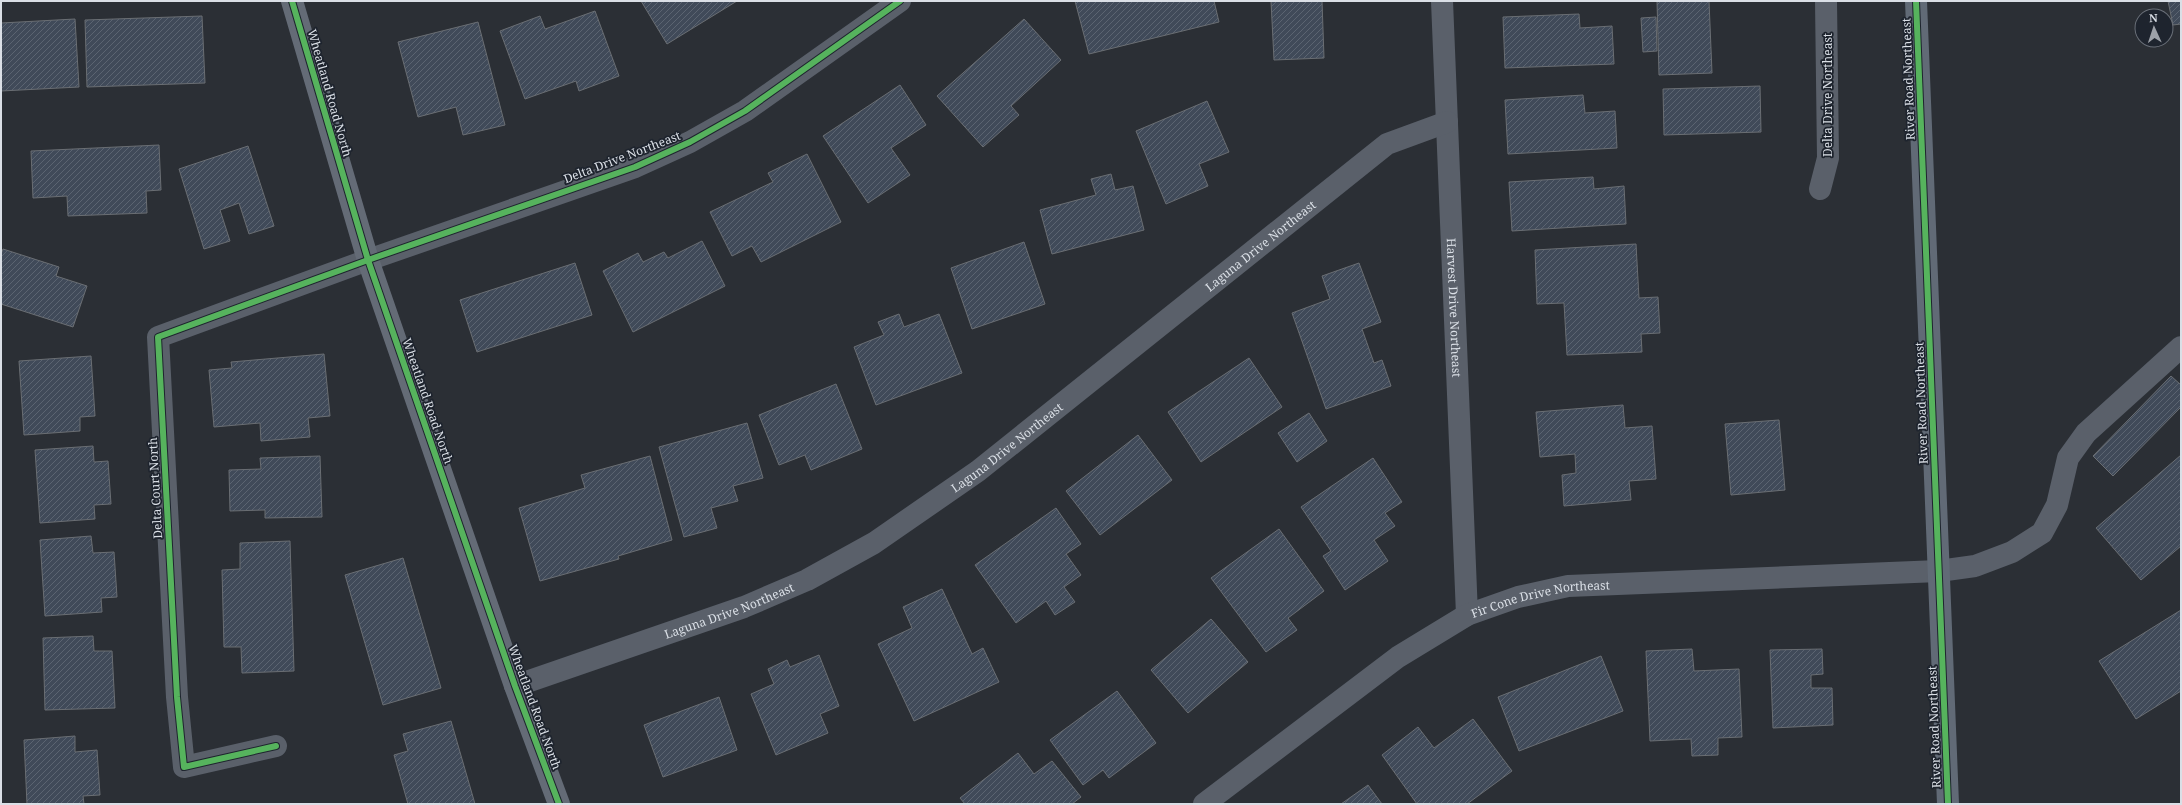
<svg xmlns="http://www.w3.org/2000/svg" width="2182" height="805" viewBox="0 0 2182 805" font-family="'Noto Serif',serif">
  <style>
    .building { fill: url(#building-hatch); stroke: #6a6e73 }
    .lines { fill: none; stroke-linecap: round; stroke-linejoin: round }
    .minor { stroke: #5a606a; stroke-width: 22 }
    .secondary { stroke: #646b76; stroke-width: 22 }
    .primary { stroke: #616a76; stroke-width: 22 }
    .cycleway-casing { stroke: #1e242e; stroke-width: 8 }
    .cycleway { stroke: #56b35d; stroke-width: 6 }
    .labels { text-anchor: middle; dominant-baseline: central; stroke-width: 3.5; stroke-linejoin: round; paint-order: stroke }
    .street-label { font-size: 12px; fill: #dadfe6; stroke: #1e242e }
  </style>
  <defs>
    <pattern id="building-hatch" width="6" height="6" patternUnits="userSpaceOnUse"><rect width="6" height="6" fill="#404a59"/><path d="M-1 1l2-2M0 6l6-6M5 7l2-2" fill="none" stroke="#5b6471"/></pattern>
  </defs>
  <rect width="100%" height="100%" fill="#2b2f35"/>
  <g class="building">
    <path d="M641,1H737L667,44Z"/>
    <path d="M1075,1H1214L1219,22L1089,54Z"/>
    <path d="M1271,1H1322L1324,58L1274,60Z"/>
    <path d="M1657,1H1709L1712,73L1659,75Z"/>
    <path d="M2168,1H2181V24L2173,25Z"/>
    <path d="M595,11L619,76L579,91L576,81L525,99L500,31L540,16L545,29Z"/>
    <path d="M1579,14L1580,28L1612,26L1614,64L1505,68L1503,17Z"/>
    <path d="M202,16L205,83L87,87L85,20Z"/>
    <path d="M1656,17L1657,51L1643,52L1641,18Z"/>
    <path d="M75,19L79,87L1,91V23Z"/>
    <path d="M1024,19L1061,60L1011,106L1019,115L983,147L937,96Z"/>
    <path d="M478,22L505,125L463,135L456,107L418,117L398,42Z"/>
    <path d="M900,85L926,125L891,148L910,175L868,203L823,136Z"/>
    <path d="M1760,86L1761,132L1664,135L1663,89Z"/>
    <path d="M1583,95L1585,113L1615,111L1617,148L1508,154L1505,100Z"/>
    <path d="M1207,101L1229,152L1199,164L1208,186L1166,204L1136,131Z"/>
    <path d="M159,145L161,190L146,191L147,213L68,216L67,196L33,198L31,151Z"/>
    <path d="M248,146L274,226L249,234L239,203L220,210L230,241L204,249L179,169Z"/>
    <path d="M807,154L841,222L761,262L752,246L732,256L710,212L773,182L768,173Z"/>
    <path d="M1111,174L1115,190L1133,186L1144,230L1052,254L1040,210L1096,195L1091,179Z"/>
    <path d="M1593,177L1594,189L1624,186L1626,224L1512,231L1509,182Z"/>
    <path d="M702,241L725,286L633,332L603,271L638,253L643,262L664,252L668,258Z"/>
    <path d="M1024,242L1045,304L972,329L951,268Z"/>
    <path d="M1636,244L1639,298L1658,297L1660,333L1641,334L1642,352L1567,355L1564,303L1537,304L1535,250Z"/>
    <path d="M3,249L59,267L56,276L87,286L73,327L1,304V254Z"/>
    <path d="M575,263L592,315L477,352L460,300Z"/>
    <path d="M1359,263L1381,322L1362,329L1374,363L1382,360L1391,386L1326,409L1292,313L1330,299L1322,276Z"/>
    <path d="M899,314L904,327L939,314L962,373L876,405L854,347L884,335L878,322Z"/>
    <path d="M324,354L330,416L308,418L310,437L261,441L260,423L214,427L209,370L232,368L231,362Z"/>
    <path d="M91,356L95,416L80,417V431L24,435L19,361Z"/>
    <path d="M1249,358L1282,407L1201,462L1168,412Z"/>
    <path d="M2171,376L2181,385V407L2113,476L2093,456Z"/>
    <path d="M836,384L862,449L811,470L805,455L779,465L759,415Z"/>
    <path d="M1623,405L1625,428L1652,426L1656,479L1629,481L1631,500L1564,506L1562,475L1576,473L1575,454L1540,457L1536,412Z"/>
    <path d="M1309,413L1327,441L1297,462L1278,433Z"/>
    <path d="M1779,420L1785,490L1731,495L1725,424Z"/>
    <path d="M747,423L763,478L733,486L738,501L711,508L717,528L684,537L659,447Z"/>
    <path d="M1138,435L1172,480L1100,535L1066,491Z"/>
    <path d="M93,446L94,462L108,461L111,504L94,505L95,519L40,523L35,450Z"/>
    <path d="M2181,455V546L2141,580L2096,528Z"/>
    <path d="M320,456L322,517L265,518V510L230,511L229,470L261,469L260,458Z"/>
    <path d="M650,456L672,540L618,556L619,559L540,581L519,508L585,488L581,475Z"/>
    <path d="M1373,458L1402,502L1385,513L1395,526L1374,540L1388,561L1345,590L1323,556L1331,551L1301,507Z"/>
    <path d="M1056,508L1081,544L1066,554L1081,575L1064,587L1075,602L1055,615L1046,601L1016,623L975,565Z"/>
    <path d="M1279,529L1324,591L1288,618L1297,630L1266,652L1211,578Z"/>
    <path d="M91,536L93,553L114,552L117,597L101,598L102,612L45,616L40,540Z"/>
    <path d="M290,541L294,671L242,673L241,647H224L222,570L240,569V543Z"/>
    <path d="M403,558L441,688L383,705L345,575Z"/>
    <path d="M942,589L972,654L983,648L999,682L914,721L878,644L912,628L903,607Z"/>
    <path d="M2181,610V691L2136,719L2099,661Z"/>
    <path d="M1211,619L1248,662L1188,713L1151,670Z"/>
    <path d="M93,636L94,651H112L115,708L45,710L43,638Z"/>
    <path d="M1692,649L1694,671L1739,669L1742,737L1718,738V755L1692,756L1691,739L1650,741L1646,651Z"/>
    <path d="M1822,649L1823,674L1811,675V688H1832L1833,725L1773,728L1770,650Z"/>
    <path d="M819,655L839,706L820,714L828,733L776,755L751,694L774,684L768,669L787,660L790,667Z"/>
    <path d="M1601,656L1623,711L1519,751L1498,697Z"/>
    <path d="M1117,691L1156,743L1109,778L1103,770L1083,785L1050,740Z"/>
    <path d="M719,697L737,750L663,777L644,725Z"/>
    <path d="M1473,719L1512,771L1467,804H1417L1382,755L1418,727L1434,748Z"/>
    <path d="M451,721L475,804H408L394,755L408,751L403,734Z"/>
    <path d="M75,736V752L97,750L100,795L83,796L84,804H27L24,740Z"/>
    <path d="M1018,753L1034,774L1052,761L1081,797L1072,804H965L960,798Z"/>
    <path d="M1368,785L1382,804H1341Z"/>
  </g>
  <g class="lines">
    <g class="minor">
      <path id="s1" d="M1442,1L1467,615"/>
      <path d="M1820,189L1828,158L1826,1"/>
      <path id="s2" d="M515,686L744,607L807,580L874,543L978,471L1387,144L1447,122"/>
      <path d="M276,746L184,767L177,697L158,337L368,260L635,167L690,142L745,111L900,1"/>
      <path id="s3" d="M1204,804L1398,657L1467,615L1518,597L1568,586L1939,571L1975,566L2012,552L2042,533L2057,505L2068,458L2086,433L2181,347"/>
    </g>
    <path class="secondary" d="M292,1L368,260L515,686L559,804"/>
    <path class="primary" d="M1916,1L1948,804"/>
    <defs>
      <g id="cycleway">
        <path d="M292,1L368,260L515,686L559,804"/>
        <path d="M1916,1L1948,804"/>
        <path d="M276,746L184,767L177,697L158,337L368,260L635,167L690,142L745,111L900,1"/>
      </g>
    </defs>
    <use href="#cycleway" class="cycleway-casing"/>
    <use href="#cycleway" class="cycleway"/>
  </g>
  <g class="labels">
    <g class="street-label">
      <text transform="translate(1908 79) rotate(-92)">River Road Northeast</text>
      <text transform="translate(330 93) rotate(74)">Wheatland Road North</text>
      <text transform="translate(1827 95) rotate(-90)">Delta Drive Northeast</text>
      <text transform="translate(622 157) rotate(-21)">Delta Drive Northeast</text>
      <text stroke="none"><textPath href="#s2" startOffset="875">Laguna Drive Northeast</textPath></text>
      <text stroke="none"><textPath href="#s1" startOffset="307">Harvest Drive Northeast</textPath></text>
      <text transform="translate(428 401) rotate(71)">Wheatland Road North</text>
      <text transform="translate(1921 403) rotate(-92)">River Road Northeast</text>
      <text stroke="none"><textPath href="#s2" startOffset="551">Laguna Drive Northeast</textPath></text>
      <text transform="translate(155 488) rotate(-93)">Delta Court North</text>
      <text stroke="none"><textPath href="#s3" startOffset="400">Fir Cone Drive Northeast</textPath></text>
      <text stroke="none"><textPath href="#s2" startOffset="227">Laguna Drive Northeast</textPath></text>
      <text transform="translate(535 707) rotate(70)">Wheatland Road North</text>
      <text transform="translate(1934 727) rotate(-92)">River Road Northeast</text>
    </g>
  </g>
  <rect width="2182" height="805" fill="none" stroke="#dadfe6" stroke-width="4"/>
  <g transform="translate(2154 28) rotate(357)"><circle r="19" fill="#1e242e" stroke="#696f78"/>
  <path d="M0-3L7 15L0 10L-7 15Z" fill="#9da1a8"/>
  <text y="-6" font-size="11" font-weight="bold" text-anchor="middle" fill="#dadfe6">N</text>
  </g>
</svg>
